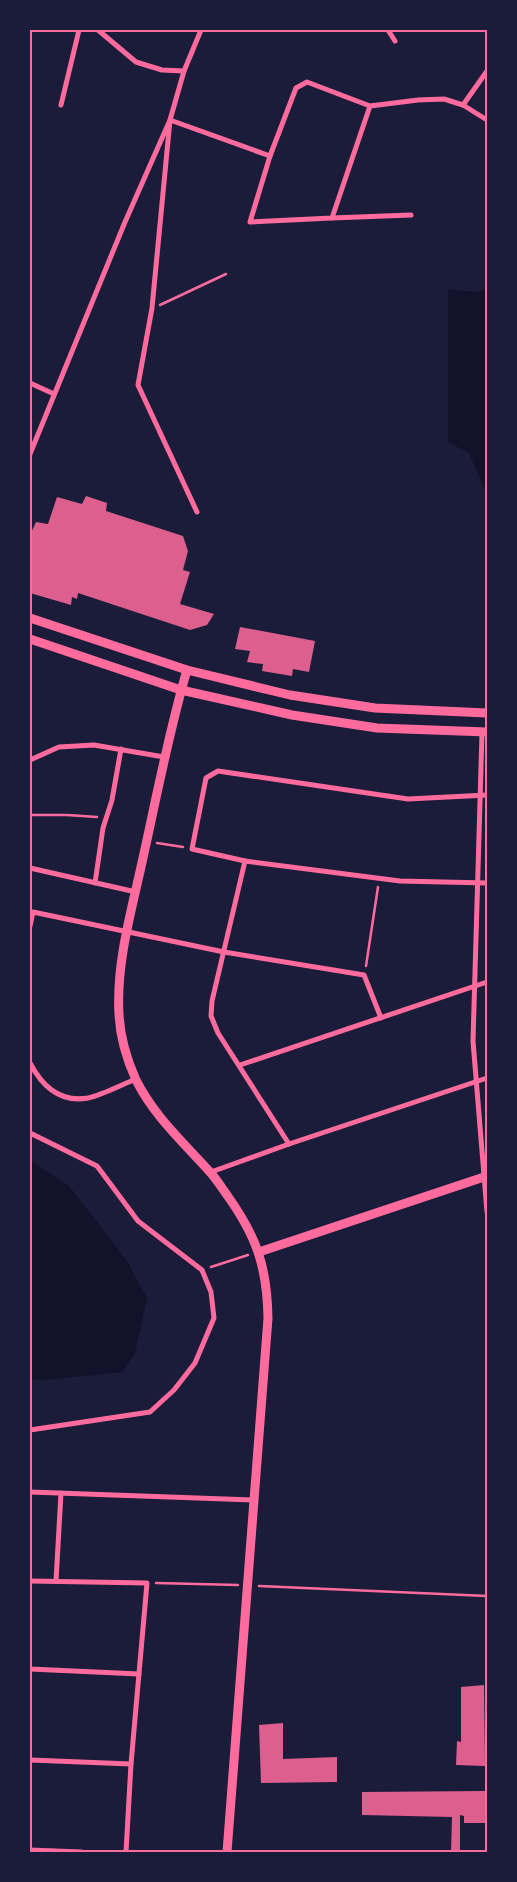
<svg xmlns="http://www.w3.org/2000/svg" width="517" height="1882" viewBox="0 0 517 1882" font-family="Montserrat,sans-serif">
  <style>
    .water { fill: #12122b }
    .building { fill: #dd5f8e }
    .lines { fill: none; stroke-linecap: round; stroke-linejoin: round }
    .path { stroke: #ff6b9d; stroke-width: 2.5 }
    .minor { stroke: #ff6b9d; stroke-width: 5 }
    .tertiary { stroke: #ff6b9d; stroke-width: 9 }
    .neatline { fill: none; stroke: #ff6b9d; stroke-width: 2 }
  </style>
  <rect width="100%" height="100%" fill="#1b1b3a"/>
  <g class="water">
    <path d="M448,289L475,292L487,289V495L469,453L448,442Z"/>
    <path d="M30,1160L69,1186L125,1258L147,1298L135,1353L123,1372L45,1380L30,1379Z"/>
  </g>
  <g class="building">
    <path d="M86,496L107,503L106,511L183,536L188,551L183,570L190,572L180,604L214,614L207,625L190,630L78,593L77,599L72,597L71,605L30,593V535L36,522L48,524L57,497L82,504Z"/>
    <path d="M240,627L315,641L309,672L293,669L292,676L262,671L263,664L247,662L250,651L235,649Z"/>
    <path d="M484,1685L485,1766L456,1765L457,1741L461,1742V1687Z"/>
    <path d="M283,1723V1759L337,1757V1782L261,1783L259,1725Z"/>
    <path d="M485,1791V1823H464V1816L460,1815V1852H451L452,1817L362,1815V1792Z"/>
  </g>
  <g class="lines">
    <g class="path">
      <path d="M160,305L226,274"/>
      <path d="M30,815H67L97,817"/>
      <path d="M157,843L183,847"/>
      <path d="M366,966L378,887"/>
      <path d="M211,1267L248,1255"/>
      <path d="M156,1583L238,1585"/>
      <path d="M259,1586L487,1596"/>
    </g>
    <g class="minor">
      <path d="M98,30L136,62L162,70L184,71"/>
      <path d="M388,30L395,41"/>
      <path d="M61,105L79,30"/>
      <path d="M463,105L487,71"/>
      <path d="M270,156L250,222L332,218L370,106"/>
      <path d="M332,218L411,215"/>
      <path d="M30,383L54,394"/>
      <path d="M30,454L125,222L170,120L184,71L201,30"/>
      <path d="M197,512L138,385L152,308L170,120L270,156L296,88L307,82L370,106L418,100L444,99L463,105L487,120"/>
      <path d="M482,733L473,1041L487,1212"/>
      <path d="M30,760L59,747L94,745L164,757"/>
      <path d="M245,861L192,849L206,778L218,771L408,799L487,795"/>
      <path d="M30,868L136,892"/>
      <path d="M95,883L103,828L112,800L121,749"/>
      <path d="M30,926L33,912L224,952L364,975L381,1018"/>
      <path d="M30,1063C42,1086 60,1103 88,1098C102,1095 123,1084 136,1079"/>
      <path d="M240,1065L487,982"/>
      <path d="M30,1133L97,1166L138,1221L202,1270L211,1292L214,1318L195,1363L174,1390L150,1412L30,1430"/>
      <path d="M289,1144L218,1033L211,1016L212,1001L245,861L400,881L487,883"/>
      <path d="M211,1172L289,1144L487,1078"/>
      <path d="M30,1492L253,1500"/>
      <path d="M30,1581L147,1583L131,1764L126,1852"/>
      <path d="M56,1581L61,1493"/>
      <path d="M30,1669L139,1674"/>
      <path d="M30,1760L131,1764"/>
      <path d="M30,1850L81,1852"/>
    </g>
    <g class="tertiary">
      <path d="M30,618L187,670L290,695L375,708L487,713"/>
      <path d="M30,639L181,690L292,715L377,728L487,732"/>
      <path d="M187,670C169,731 157,795 143,858C132,909 116,962 119,1014C120,1036 127,1060 136,1080C154,1116 183,1142 209,1171C216,1178 221,1187 227,1195C257,1237 267,1267 268,1318L227,1852"/>
      <path d="M259,1252L487,1176"/>
    </g>
  </g>
  <rect width="517" height="1882" fill="none" stroke="#1b1b3a" stroke-width="62"/>
  <rect x="31" y="31" width="455" height="1820" class="neatline"/>
</svg>
